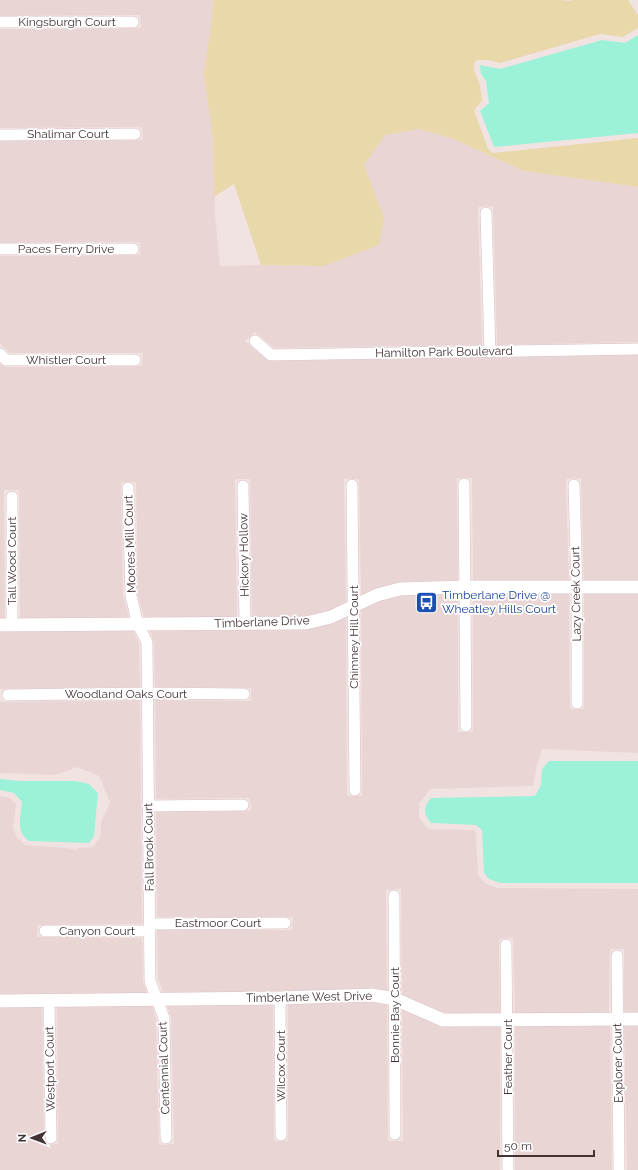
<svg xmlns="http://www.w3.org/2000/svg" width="638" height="1170" viewBox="0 0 638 1170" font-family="Raleway,sans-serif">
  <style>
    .residential { fill: #ead5d5 }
    .green { fill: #e9d8aa }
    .water { fill: #9cf2d8 }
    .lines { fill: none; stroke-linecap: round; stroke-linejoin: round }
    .minor-casing { stroke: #d9bfc1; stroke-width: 12 }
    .tertiary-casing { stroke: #d9bfc1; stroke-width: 14 }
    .minor { stroke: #fff; stroke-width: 11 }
    .tertiary { stroke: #fff; stroke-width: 13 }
    .labels { text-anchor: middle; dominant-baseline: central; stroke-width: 3.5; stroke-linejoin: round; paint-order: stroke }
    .street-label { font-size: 12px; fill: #443335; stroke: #fff }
    .transit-label { font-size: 12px; fill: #164399; stroke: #fff; text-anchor: start }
  </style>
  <rect width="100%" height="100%" fill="#f2e3e3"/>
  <g class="residential">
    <path d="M0,0H213V139L215,216L220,266L261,265L324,266L364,165L384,135L419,129L451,138L524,171L638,187V342L497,345L493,206L478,207L482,345L274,348L255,332L245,341L266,359L271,361L638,355V581H584L581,478L566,479L569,581L473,580L472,478H457L458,580L400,582L374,589L361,595L359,479H344L346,602L328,611L305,616L252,617L250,479H235L237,617L144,618L138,595L136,482H121L123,596L129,618H20L19,490H4L5,618H0V364L6,367L142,366L143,353H10L0,343V256L140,255V242L0,243V141L143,140L142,127L0,128V29L141,28L140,15L0,16Z"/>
    <path d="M473,593L569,594L570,709H584V594H638V753L542,749L536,769L533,786L430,789L419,804V817L426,827L429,829L474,830L476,832L478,875L485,883L497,888L638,889V1013H624V949H610L609,1013H515L513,938L499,939L500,1014L445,1013L402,995L401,889L386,890L387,991L372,989L280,992H163L158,979L157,930H292L293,917H157L156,812L251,811L250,798L156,799L155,700L251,701V688L155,687L154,642L150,631L306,630L333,623L346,617L347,796H362L361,610L380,601L401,595L458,594V732H473Z"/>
    <path d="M133,631L139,643L140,687L0,689V702L140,700L142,924L38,925L37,937L142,938L143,981L147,993L0,994V796L10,798L16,804L13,828L17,838L25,845L67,848L76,850L78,848L93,847L100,838L101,823L110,802L99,776L77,767L56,775L0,773V632Z"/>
    <path d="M372,1002L387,1005L388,1141H403L402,1010L443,1026L500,1027V1170H0V1007H42L44,1145L58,1144L57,1006H152L156,1019L159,1145L174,1144L171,1017L167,1006L273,1005L274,1141H288V1004Z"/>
    <path d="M610,1026L612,1170H515V1027Z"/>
    <path d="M624,1026H638V1170H627Z"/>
  </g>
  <path class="green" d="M213,0H558L570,1L574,0H628L638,15V28L623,37L600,34L500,63L488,60H477C469,68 478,76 480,85C481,90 481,96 482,101L474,110L488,149L493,153L638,138V187L524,171L451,138L419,129L385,135L364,165L384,218L379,245L324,266L261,265L234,184L214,197L213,139L204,73L212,19Z"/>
  <g class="water">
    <path d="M638,35V133L494,147L480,111L489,103L486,81L481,74L480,65L500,69L602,40L625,43Z"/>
    <path d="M549,761H638V883H500L489,879L484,873L482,830L476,825L431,823C423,814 423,807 431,798L535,796L541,785L542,769Z"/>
    <path d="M0,779L20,781H76L89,784L98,793L94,836L89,843L29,841C15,831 21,817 22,802L14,793L0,790Z"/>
  </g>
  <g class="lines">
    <defs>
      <g id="minor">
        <path d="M0,22H133"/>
        <path d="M0,135L135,134"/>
        <path d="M486,213L490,352"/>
        <path d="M0,249H133"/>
        <path d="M255,341L271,355L638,349"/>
        <path d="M0,354L6,360H135"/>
        <path d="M464,484L466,726"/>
        <path d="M352,485L355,790"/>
        <path d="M574,485L577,588V703"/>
        <path d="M243,486L245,624"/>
        <path d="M128,488L131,596L138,625L147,642L150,981L164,1018L166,1138"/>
        <path d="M12,497V625"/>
        <path d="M8,695L147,693L244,694"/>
        <path d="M148,806L243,805"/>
        <path d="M394,896L395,1134"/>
        <path d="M150,924L285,923"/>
        <path d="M45,931H150"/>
        <path d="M506,945L508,1170"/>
        <path d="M617,956L619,1170"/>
        <path d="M280,998L281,1135"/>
        <path d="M49,1000L51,1138"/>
      </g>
      <g id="tertiary">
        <path d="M0,625L306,623L331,617L377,595L400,589L465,587H638"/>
        <path d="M0,1001L280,998L372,995L395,999L443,1020L638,1019"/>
      </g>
    </defs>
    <use href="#minor" class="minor-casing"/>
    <use href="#tertiary" class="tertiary-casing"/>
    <use href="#minor" class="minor"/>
    <use href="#tertiary" class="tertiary"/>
  </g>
  <defs>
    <symbol id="bus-square" viewBox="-11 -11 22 22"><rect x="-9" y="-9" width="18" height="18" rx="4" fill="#1a4fb4" stroke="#fff"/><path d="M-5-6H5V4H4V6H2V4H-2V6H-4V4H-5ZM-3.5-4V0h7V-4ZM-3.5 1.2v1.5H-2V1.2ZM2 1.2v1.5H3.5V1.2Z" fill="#fff"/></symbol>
  </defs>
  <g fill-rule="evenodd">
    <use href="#bus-square" x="414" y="590" width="25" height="25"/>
  </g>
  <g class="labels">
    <g class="street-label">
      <text x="67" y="22">Kingsburgh Court</text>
      <text x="68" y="134">Shalimar Court</text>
      <text x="66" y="249">Paces Ferry Drive</text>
      <text transform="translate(444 352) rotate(-1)">Hamilton Park Boulevard</text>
      <text x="66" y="360">Whistler Court</text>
      <text transform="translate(130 544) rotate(-92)">Moores Mill Court</text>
      <text transform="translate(244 555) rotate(-91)">Hickory Hollow</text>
      <text transform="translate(12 561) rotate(-90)">Tall Wood Court</text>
      <text transform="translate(576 594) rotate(-91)">Lazy Creek Court</text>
      <text transform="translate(262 622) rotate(-2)">Timberlane Drive</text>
      <text transform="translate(354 637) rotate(-90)">Chimney Hill Court</text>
      <text x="126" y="694">Woodland Oaks Court</text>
      <text transform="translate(149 847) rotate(-91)">Fall Brook Court</text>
      <text x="218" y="923">Eastmoor Court</text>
      <text x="97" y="931">Canyon Court</text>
      <text transform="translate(309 997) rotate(-1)">Timberlane West Drive</text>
      <text transform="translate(395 1015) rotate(-90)">Bonnie Bay Court</text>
      <text transform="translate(508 1057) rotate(-90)">Feather Court</text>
      <text transform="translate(618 1063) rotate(-91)">Explorer Court</text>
      <text transform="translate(281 1066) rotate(-90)">Wilcox Court</text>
      <text transform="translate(164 1068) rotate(-92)">Centennial Court</text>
      <text transform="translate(50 1069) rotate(-91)">Westport Court</text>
    </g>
    <g class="transit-label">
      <text x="442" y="595">Timberlane Drive @<tspan x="442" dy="14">Wheatley Hills Court</tspan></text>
    </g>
  </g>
  <g transform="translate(32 1138) rotate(269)" stroke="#ffffff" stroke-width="3" paint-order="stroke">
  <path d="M0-3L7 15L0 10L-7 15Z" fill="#443335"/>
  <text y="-6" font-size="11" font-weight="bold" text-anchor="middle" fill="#443335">N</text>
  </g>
  <path d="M498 1150v6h96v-6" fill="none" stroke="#443335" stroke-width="2"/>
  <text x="504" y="1150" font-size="12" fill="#443335" stroke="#ffffff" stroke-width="3" paint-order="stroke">50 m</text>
</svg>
